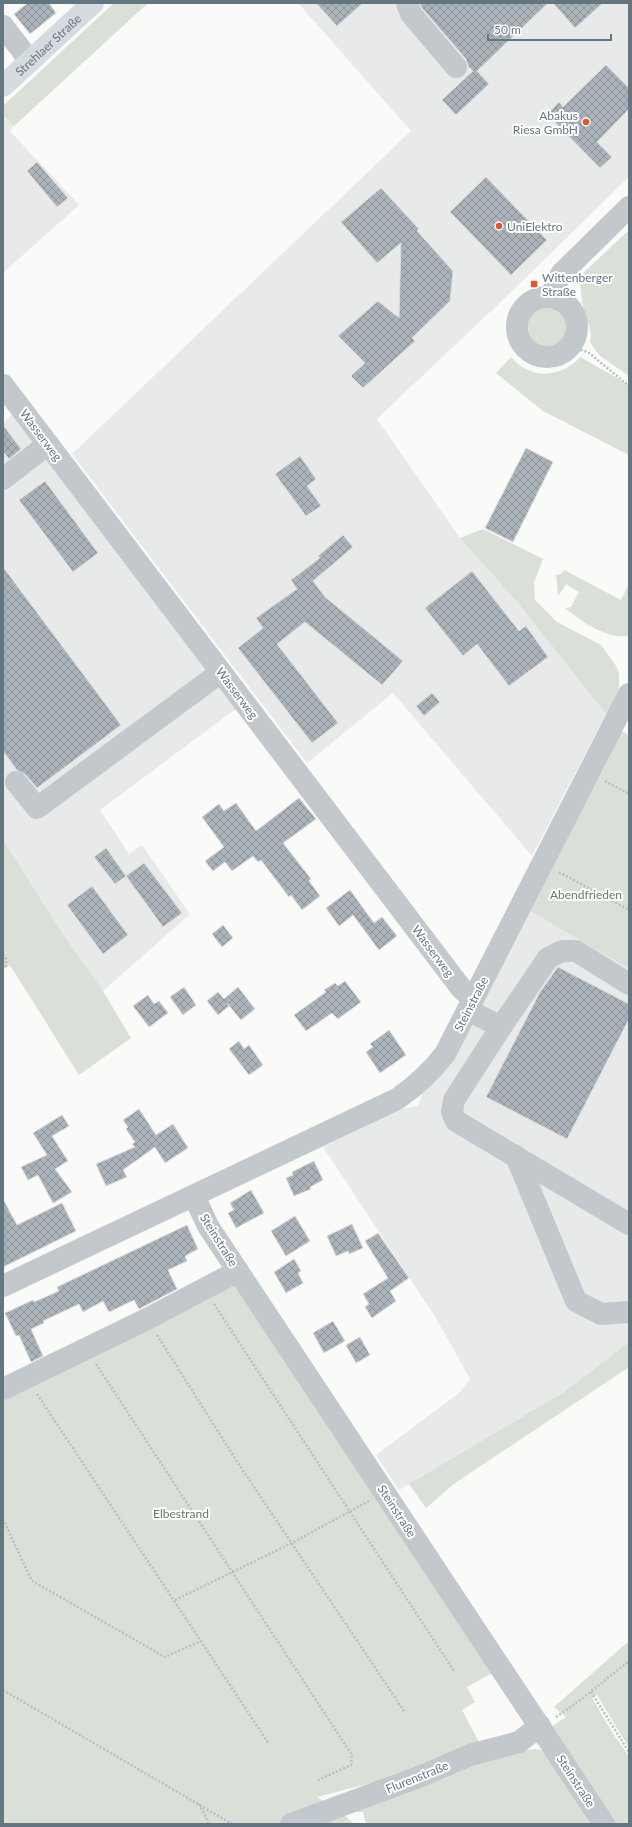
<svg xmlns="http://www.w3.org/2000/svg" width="632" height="1827" viewBox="0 0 632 1827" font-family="Lato,sans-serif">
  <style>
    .built { fill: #e8e9e9 }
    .green { fill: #dadfd7 }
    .building { fill: url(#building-cross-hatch); stroke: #dcdcda }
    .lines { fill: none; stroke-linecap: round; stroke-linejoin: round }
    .path { stroke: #bbbfc2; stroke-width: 2.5; stroke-dasharray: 2 2; stroke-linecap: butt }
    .minor { stroke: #c3c8cc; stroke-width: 22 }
    .major { stroke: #d6dbdf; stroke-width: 22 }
    .poi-dot { fill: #e4572e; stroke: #fff; stroke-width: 1.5 }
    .labels { text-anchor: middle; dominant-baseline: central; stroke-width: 4; stroke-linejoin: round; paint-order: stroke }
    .street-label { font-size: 12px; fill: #657683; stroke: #fff }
    .poi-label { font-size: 12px; fill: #657683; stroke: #fff; text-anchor: start }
    .park-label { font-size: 12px; fill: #687a64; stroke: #fff }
  </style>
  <defs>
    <pattern id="building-cross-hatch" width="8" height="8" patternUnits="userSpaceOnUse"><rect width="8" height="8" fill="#aab3b9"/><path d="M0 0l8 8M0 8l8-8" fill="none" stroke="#8e969c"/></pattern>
  </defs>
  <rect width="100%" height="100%" fill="#fafaf8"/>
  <g class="built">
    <path d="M298,3H629V177L509,294L377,419L460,538L518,603L606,714L532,856L393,693L307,763L72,454L411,131Z"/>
    <path d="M3,115L14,126L10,131L79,205L3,273Z"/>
    <path d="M13,414L237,708L100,810L129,854L142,845L190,914L103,991L63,934L3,840V423Z"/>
    <path d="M530,911L629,969V1342L564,1392L399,1490L376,1455L459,1393L470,1379L436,1318L323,1147L400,1109L418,1106L423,1092Z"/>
  </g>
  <g class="green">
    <path d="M114,3H148L14,126L3,115V106Z"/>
    <path d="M629,230V376L599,355L590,342C593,330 587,322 584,310C581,298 580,287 581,275Z"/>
    <circle cx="548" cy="327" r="20"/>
    <path d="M511,357C515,361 520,367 526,369C543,379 568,372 580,357L629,385V455L543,411L496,373Z"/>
    <path d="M483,529L543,559L534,582L535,600L557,622L601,645L615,664L619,672V687L617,696L606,714L518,603L460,538Z"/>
    <path d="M564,570L621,600L629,584V636C605,639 583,622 565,608L571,607L579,592L566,584L558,596L556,575L561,574Z"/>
    <path d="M620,730L629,735V969L530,911Z"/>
    <path d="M3,840L63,934L103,991L131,1038L79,1075L10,965L3,969Z"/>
    <path d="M232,1273L496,1671L467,1687L475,1702L462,1710L480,1744L402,1775L317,1797L340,1812L512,1751L536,1749L546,1751L597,1824H366L363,1812H341L354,1824H3V1386Z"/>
    <path d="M629,1342V1367L455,1483L426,1508L409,1484L564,1392Z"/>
    <path d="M629,1641V1748L597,1695L592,1698L613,1734L629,1756V1824H608L551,1727L566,1717L554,1707Z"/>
  </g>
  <g class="building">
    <path d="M28,3H49L56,13L30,34L14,14Z"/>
    <path d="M316,3H363L337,26Z"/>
    <path d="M420,3H548L477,71L489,84L456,115L442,100L473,71L468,66L466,59L422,8Z"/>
    <path d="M553,3H603L575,28Z"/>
    <path d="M606,65L629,88V109L597,142L612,157L600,168L547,114L559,102L563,107Z"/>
    <path d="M37,162L68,198L57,207L27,171Z"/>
    <path d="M486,177L547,240L511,275L450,212Z"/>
    <path d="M381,188L419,229L417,231L453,271L450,301L412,338L415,341L363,388L351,376L365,363L338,336L378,301L399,318L401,243L377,263L341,222Z"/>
    <path d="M3,425L21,449L9,459L3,451Z"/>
    <path d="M526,448L553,462L513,542L485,528Z"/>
    <path d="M300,456L316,479L307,486L321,506L306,516L275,474Z"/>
    <path d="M45,481L98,553L73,572L19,500Z"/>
    <path d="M343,535L353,547L313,581L325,597L403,661L382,685L305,622L277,644L338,723L312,743L238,648L263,628L256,618L297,589L291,580L320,558L318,556Z"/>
    <path d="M3,567L121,725L37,788L25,774L17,770L3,751Z"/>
    <path d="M472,571L519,631L526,626L548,657L509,686L477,644L463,656L425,608Z"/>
    <path d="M432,693L440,702L424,716L416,706Z"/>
    <path d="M299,798L316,819L283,843L311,879L309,881L320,896L302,910L291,895L289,897L261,860L258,862L253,856L232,871L225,862L213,871L205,861L224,847L202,817L219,804L224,811L236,803L256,831Z"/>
    <path d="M106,848L126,876L115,884L94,857Z"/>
    <path d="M144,863L182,913L163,927L126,876Z"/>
    <path d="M92,886L128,935L103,954L67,905Z"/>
    <path d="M350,890L374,923L382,917L397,936L379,950L353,915L339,926L326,908Z"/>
    <path d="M223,925L233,938L222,947L212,934Z"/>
    <path d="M558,967L629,1004V1019L567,1139L486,1097L540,992Z"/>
    <path d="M345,981L361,1002L338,1019L332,1013L306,1031L294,1015L326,992L324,990L335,983L338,986Z"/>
    <path d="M184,987L196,1005L183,1015L170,997Z"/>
    <path d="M238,987L255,1009L241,1020L227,1003L229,1006L218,1015L207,1001L218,992L224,999Z"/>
    <path d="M148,995L154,1004L159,1001L168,1013L149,1027L133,1006Z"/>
    <path d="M389,1030L406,1055L380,1073L366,1052L373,1047L370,1044Z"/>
    <path d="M239,1041L244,1049L249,1045L263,1065L249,1075L229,1049Z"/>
    <path d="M139,1109L156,1135L173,1124L188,1148L165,1163L155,1147L123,1170L127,1177L106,1186L96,1164L135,1147L132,1144L135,1142L126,1129L128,1127L123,1120Z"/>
    <path d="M62,1115L69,1126L52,1136L68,1161L55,1169L72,1192L53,1203L38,1175L28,1180L21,1167L47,1155L33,1133Z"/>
    <path d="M314,1161L323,1180L310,1187L311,1189L294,1196L286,1178L293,1175L292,1172Z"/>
    <path d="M251,1190L264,1213L236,1228L228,1213L234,1210L230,1203Z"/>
    <path d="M3,1199L17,1225L62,1203L76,1231L3,1267Z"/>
    <path d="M295,1216L310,1241L286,1256L271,1231Z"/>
    <path d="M352,1224L363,1248L349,1254L348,1251L336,1256L327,1236Z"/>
    <path d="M187,1225L198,1249L185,1256L187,1261L168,1270L177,1289L139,1309L134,1300L109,1312L103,1301L83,1312L79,1304L43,1321L44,1323L31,1329L43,1356L31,1362L19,1335L16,1336L5,1313L33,1300L34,1302L59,1291L57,1287Z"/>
    <path d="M378,1233L409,1278L390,1291L396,1301L372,1318L365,1307L369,1304L363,1294L388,1278L365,1241Z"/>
    <path d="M294,1259L301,1271L298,1273L303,1283L286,1293L274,1272Z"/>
    <path d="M333,1321L345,1341L324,1353L313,1333Z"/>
    <path d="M360,1337L370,1355L356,1363L346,1345Z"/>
  </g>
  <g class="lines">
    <g class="path">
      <path d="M569,347L588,352L629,386"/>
      <path d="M605,781L629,794"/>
      <path d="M559,872L629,910"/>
      <path d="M3,954L6,959V966L3,967"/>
      <path d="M214,1304L454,1671"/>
      <path d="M157,1335L238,1463L404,1711"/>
      <path d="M96,1364L352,1755L351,1765L318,1780"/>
      <path d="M37,1394L269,1744"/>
      <path d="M3,1519L31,1579L34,1582L165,1657L201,1641"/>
      <path d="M175,1600L292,1543L369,1501"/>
      <path d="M3,1690L232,1824"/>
      <path d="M591,1692L629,1752"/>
      <path d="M556,1717L579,1701L629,1661"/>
      <path d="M199,1804L206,1817L208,1824"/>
    </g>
    <g class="minor">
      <path d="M407,3L411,14L456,67"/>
      <path d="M3,26L30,61"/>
      <path d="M550,297L561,274L629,207"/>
      <circle cx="547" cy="327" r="30"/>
      <path d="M3,385L461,988L473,1000"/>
      <path d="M3,479L48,444"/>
      <path d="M16,782L37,808L221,672"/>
      <path d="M468,1010L501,1027L548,958L562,951H576L629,984"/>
      <path d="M501,1027L454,1100L452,1112L456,1121L629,1224"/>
      <path d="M516,1156L576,1301L601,1314L629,1312"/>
      <path d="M194,1196L208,1226L604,1824"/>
      <path d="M3,1286L397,1099C416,1086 431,1072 445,1054L629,694"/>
      <path d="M3,1389L147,1319L238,1271"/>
      <path d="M291,1824L419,1777L470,1755L519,1742L540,1726"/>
    </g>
    <path class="major" id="s1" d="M3,86L93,3"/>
  </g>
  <g class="poi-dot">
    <circle cx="586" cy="122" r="4"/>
    <circle cx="499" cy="226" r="4"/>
    <rect x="530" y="280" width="8" height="8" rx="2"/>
  </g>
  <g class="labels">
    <g class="street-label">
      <text stroke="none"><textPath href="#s1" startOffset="61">Strehlaer Straße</textPath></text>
      <text transform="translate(41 435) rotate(53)">Wasserweg</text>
      <text transform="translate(237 693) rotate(53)">Wasserweg</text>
      <text transform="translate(433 951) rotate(53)">Wasserweg</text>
      <text transform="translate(471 1004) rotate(-63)">Steinstraße</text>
      <text transform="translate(219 1240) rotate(58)">Steinstraße</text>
      <text transform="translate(397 1511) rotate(57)">Steinstraße</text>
      <text transform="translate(417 1777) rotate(-22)">Flurenstraße</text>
      <text transform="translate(576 1781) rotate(57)">Steinstraße</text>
    </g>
    <g class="poi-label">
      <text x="578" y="115" text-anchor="end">Abakus<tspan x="578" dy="14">Riesa GmbH</tspan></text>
      <text x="507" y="226">UniElektro</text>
      <text x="542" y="277">Wittenberger<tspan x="542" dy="14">Straße</tspan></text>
    </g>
    <g class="park-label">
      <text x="586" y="894">Abendfrieden</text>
      <text x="181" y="1513">Elbestrand</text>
    </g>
  </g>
  <rect width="632" height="1827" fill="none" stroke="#657683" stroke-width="8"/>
  <path d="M488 34v6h123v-6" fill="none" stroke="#657683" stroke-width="2"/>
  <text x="494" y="34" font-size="12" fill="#657683" stroke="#ffffff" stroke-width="3" paint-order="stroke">50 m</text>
</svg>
